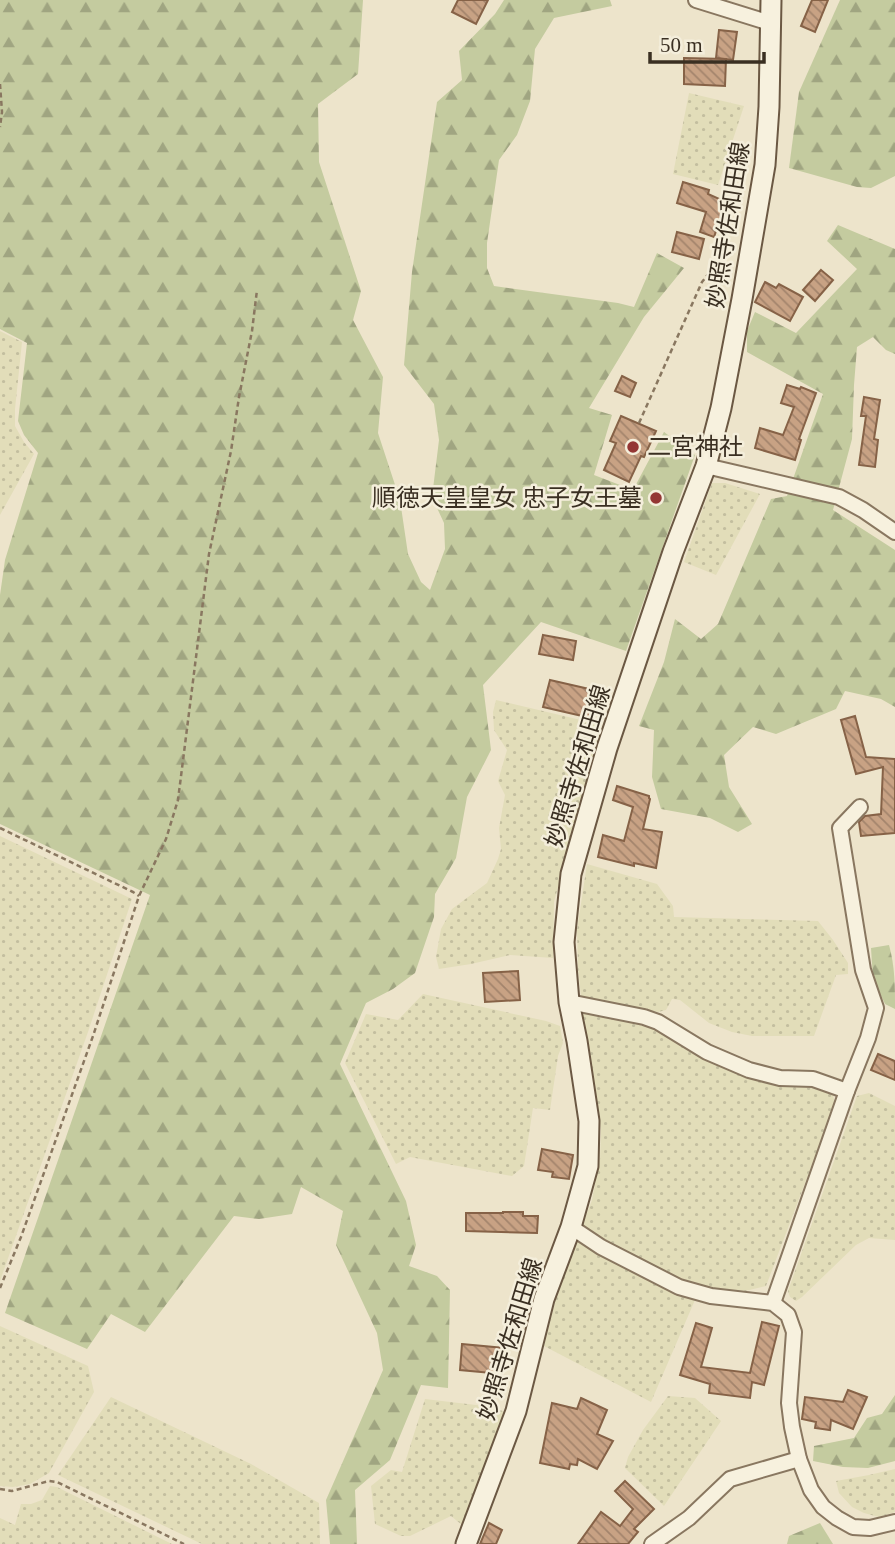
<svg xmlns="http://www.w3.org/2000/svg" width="895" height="1544" viewBox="0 0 895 1544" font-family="'Times New Roman','Noto Sans JP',serif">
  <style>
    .farmland { fill: url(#farmland-dots) }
    .forest { fill: url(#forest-firs) }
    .building { fill: url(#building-back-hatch); stroke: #866247; stroke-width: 2 }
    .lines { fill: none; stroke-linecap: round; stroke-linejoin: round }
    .minor-casing { stroke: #897760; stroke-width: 18 }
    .secondary-casing { stroke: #6b5843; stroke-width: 23 }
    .path { stroke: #897760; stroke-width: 2.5; stroke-dasharray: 5 3.5; stroke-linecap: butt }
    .minor { stroke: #f7f1de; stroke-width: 14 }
    .secondary { stroke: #f7f1de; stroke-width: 19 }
    .poi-dot { fill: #943634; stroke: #f4eedb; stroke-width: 2.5 }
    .labels { text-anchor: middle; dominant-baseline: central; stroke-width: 5; stroke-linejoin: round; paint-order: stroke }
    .street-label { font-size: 24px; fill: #3a2f22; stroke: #f4eedb }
    .poi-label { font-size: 24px; fill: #3a2f22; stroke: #f4eedb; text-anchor: start }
  </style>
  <defs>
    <pattern id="farmland-dots" width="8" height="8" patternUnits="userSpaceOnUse" patternTransform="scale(1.75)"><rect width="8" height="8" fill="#e2ddb9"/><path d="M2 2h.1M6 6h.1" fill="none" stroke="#c3be9f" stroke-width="1.8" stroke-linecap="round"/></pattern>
    <pattern id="forest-firs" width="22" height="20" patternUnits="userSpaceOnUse" patternTransform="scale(1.75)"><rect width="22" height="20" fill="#c4cb9f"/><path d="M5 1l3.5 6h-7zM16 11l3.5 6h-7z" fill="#a0a581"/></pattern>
    <pattern id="building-back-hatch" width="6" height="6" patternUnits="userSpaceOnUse" patternTransform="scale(1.75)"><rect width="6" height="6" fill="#c8a284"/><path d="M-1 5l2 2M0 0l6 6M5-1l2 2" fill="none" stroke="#a3846c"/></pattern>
  </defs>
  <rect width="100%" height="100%" fill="#ede4cb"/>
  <g class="farmland">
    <path d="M689,93L744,106L718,185L673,174Z"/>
    <path d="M0,331L22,342L15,409V426L24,442L34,454L0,515Z"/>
    <path d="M712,483H725L760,494L716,575L684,562Z"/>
    <path d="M496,700L602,725L554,902L553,958L510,955L471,964L439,969L436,957L441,929L452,909L487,883L498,859L501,849L499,828L505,795L498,781L507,750L494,730L493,712Z"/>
    <path d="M0,836L132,899L88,1032L0,1281Z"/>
    <path d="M587,864L657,884L673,906L674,917L818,921L833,940L848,963V974L836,975L814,1036H752L732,1032L709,1023L680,1000L672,999L666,1010L658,1012L581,997L578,967L577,930Z"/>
    <path d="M423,994L546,1021L560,1026L563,1043L558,1056L550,1110L533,1108L524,1166L512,1176L410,1157L396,1164L345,1063L366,1014L398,1020Z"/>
    <path d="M581,1009L653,1026L754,1078L823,1090L833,1095L835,1104L766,1286L745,1291L702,1288L682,1284L595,1238L582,1226L592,1200L600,1159L601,1130Z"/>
    <path d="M869,1093L895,1106V1240L869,1238L856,1245L802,1297L796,1301L790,1297L788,1291L857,1096Z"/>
    <path d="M576,1241L672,1293L695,1300L651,1402L544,1346L558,1290Z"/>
    <path d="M0,1326L88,1366L94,1392L49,1473L30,1484L13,1487L0,1486Z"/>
    <path d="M668,1396L695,1398L721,1421L664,1506L625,1468L628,1457L643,1430Z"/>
    <path d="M111,1397L251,1464L319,1503L320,1544H202L58,1475Z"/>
    <path d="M425,1399L493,1407L505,1412L493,1448L462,1525L451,1516L410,1536H401L375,1524L371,1486L391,1470L402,1472Z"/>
    <path d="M895,1469V1512L879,1517L864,1513L852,1507L839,1493L836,1481L869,1475Z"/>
    <path d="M50,1486L57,1487L172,1544H0V1518L15,1525L21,1504H31L42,1500Z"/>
  </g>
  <g class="forest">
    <path d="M0,0H363L358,74L318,104L319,162L361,291L353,320L383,377L378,433L400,500L408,554L421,582L430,590L445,549L444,523L432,497L439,440L434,404L404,365L412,272L437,102L462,80L459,51L495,14L504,0H610L612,6L554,18L535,49L530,101L517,135L499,160L487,243V268L494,286L618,303L634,307L657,253L684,268L644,317L589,408L612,415L594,475L633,490L664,432L695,455L626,651L541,622L483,685L491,750L467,797L456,858L435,894L434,917L415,973L393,989L366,1003L340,1064L406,1201L416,1245L409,1266L437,1276L450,1290L448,1388L421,1385L390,1460L355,1490L357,1544H330L326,1500L383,1370L377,1333L336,1245L343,1211L301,1187L292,1214L259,1219L234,1216L145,1332L111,1314L87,1349L5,1313L150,895L0,824V595L5,560L38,453L24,435L18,421L27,343L0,329Z"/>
    <path d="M840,0H895V176L871,188L857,187L789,168L799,92Z"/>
    <path d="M838,225L895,249V354L886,350L873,337L857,347L854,385L852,439L833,510L895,550V707L881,699L845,691L836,709L776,734L753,727L724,755L729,787L752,824L738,832L710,818L661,809L652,777L654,730L639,726L664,662L675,619L701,639L718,624L771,499L787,496L823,394L747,352V331L755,312L796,333L857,269L827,241Z"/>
    <path d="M889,945C895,966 895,987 895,1009L885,1004L873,979L871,948Z"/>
    <path d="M895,1395V1461L868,1468L843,1467L813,1461L814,1446L854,1438L867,1418L882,1414Z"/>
    <path d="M820,1523L833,1544H787L789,1536Z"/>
  </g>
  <g class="building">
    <path d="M458,0H488L476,24L452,12Z"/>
    <path d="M812,0H828L815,32L801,26Z"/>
    <path d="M719,30L737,32L733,60L716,58Z"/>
    <path d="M684,58L726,59L725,86L684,84Z"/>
    <path d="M683,182L709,190L708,194L726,202L714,237L700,232L706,212L677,203Z"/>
    <path d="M677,232L704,239L699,259L672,252Z"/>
    <path d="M821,270L833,280L815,301L803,290Z"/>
    <path d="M765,282L776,288L779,284L803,297L790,321L755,302Z"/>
    <path d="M622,376L636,383L630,397L615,391Z"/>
    <path d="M787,385L800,389L801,387L816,393L799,439L801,440L795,460L755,448L760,428L783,435L794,407L781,403Z"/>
    <path d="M864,397L880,400L874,439L878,440L875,467L859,465L866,416H861Z"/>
    <path d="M621,416L656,431L644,457L641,456L629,482L604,470L616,443L610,441Z"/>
    <path d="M543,635L576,641L573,660L539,654Z"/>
    <path d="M550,680L598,691L591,718L543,707Z"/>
    <path d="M855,716L866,757L895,759V833L861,836L859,822L865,816L881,814L883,767L856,774L841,720Z"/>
    <path d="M617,786L649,796V798L650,799L643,829L662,832L656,868L634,863V866L598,857L603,835L624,841L633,807L613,800Z"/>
    <path d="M518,971L520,1000L485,1002L483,973Z"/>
    <path d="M878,1054L895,1061V1080L871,1070Z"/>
    <path d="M542,1149L573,1155L569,1179L552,1177L553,1172L538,1170Z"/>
    <path d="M503,1212H523V1216H538L537,1233L466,1231V1213H503Z"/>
    <path d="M762,1322L779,1326L764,1385L752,1382L750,1398L709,1393L710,1384L680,1375L696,1323L712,1328L701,1367L750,1373Z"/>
    <path d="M462,1344L504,1348L502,1374L460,1370Z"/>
    <path d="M848,1390L867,1397L853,1429L831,1420L830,1430L815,1428L816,1422L802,1419L805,1397L843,1402Z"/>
    <path d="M581,1398L607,1410L597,1434L613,1441L597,1469L578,1459L577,1465L570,1464L569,1469L540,1463L552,1403L577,1409Z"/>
    <path d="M625,1481L654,1509L634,1529L638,1532L628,1544H578L601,1512L620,1526L633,1509L615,1491Z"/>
    <path d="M489,1523L502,1530L496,1544H480Z"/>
  </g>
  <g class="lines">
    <defs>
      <g id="minor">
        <path d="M696,0L770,23"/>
        <path d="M706,466L839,497L863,510L895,532"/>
        <path d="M569,1002L644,1017L658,1022L707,1052L749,1070L780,1078L813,1079L847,1091"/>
        <path d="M571,1227L601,1247L679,1287L711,1296L773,1303L788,1315L794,1332L789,1403L792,1427L799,1459L811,1490L823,1507L837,1518L853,1527L870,1528L895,1522"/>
        <path d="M773,1303L847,1091L868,1038L876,1008L863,970L840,828L860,807"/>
        <path d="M652,1544L689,1518L730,1479L799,1459"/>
      </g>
      <path id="secondary" d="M466,1544L516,1411L544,1299L571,1227L588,1166L589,1121L577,1041L569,1002L564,942L571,874L607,748L673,552L706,466L721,408L742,299L765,165L769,107L771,0"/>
    </defs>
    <use href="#minor" class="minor-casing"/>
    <use href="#secondary" class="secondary-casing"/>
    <g class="path">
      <path d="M0,84L2,112L0,127"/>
      <path d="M639,423L702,282L709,273"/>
      <path d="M0,828L133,892L139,896"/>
      <path d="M0,1288L21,1237L93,1036L139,896L166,839L178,800L209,554L231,451L239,397L252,331L257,290"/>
      <path d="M0,1489L12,1491L49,1481L57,1482L184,1544"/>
    </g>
    <use href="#minor" class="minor"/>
    <use href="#secondary" class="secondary"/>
  </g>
  <g class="poi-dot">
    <circle cx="633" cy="447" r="7"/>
    <circle cx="656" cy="498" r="7"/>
  </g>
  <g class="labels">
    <g class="street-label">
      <text transform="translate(728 225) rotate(-81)">妙照寺佐和田線</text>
      <text transform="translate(578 766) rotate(-73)">妙照寺佐和田線</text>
      <text transform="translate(510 1339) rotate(-73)">妙照寺佐和田線</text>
    </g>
    <g class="poi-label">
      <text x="647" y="447">二宮神社</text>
      <text x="642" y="498" text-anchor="end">順徳天皇皇女 忠子女王墓</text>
    </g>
  </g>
  <path d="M650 52v10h114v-10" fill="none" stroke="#3a2f22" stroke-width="3.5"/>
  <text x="660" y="52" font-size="21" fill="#3a2f22" stroke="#f4eedb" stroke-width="5" paint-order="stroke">50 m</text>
</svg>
